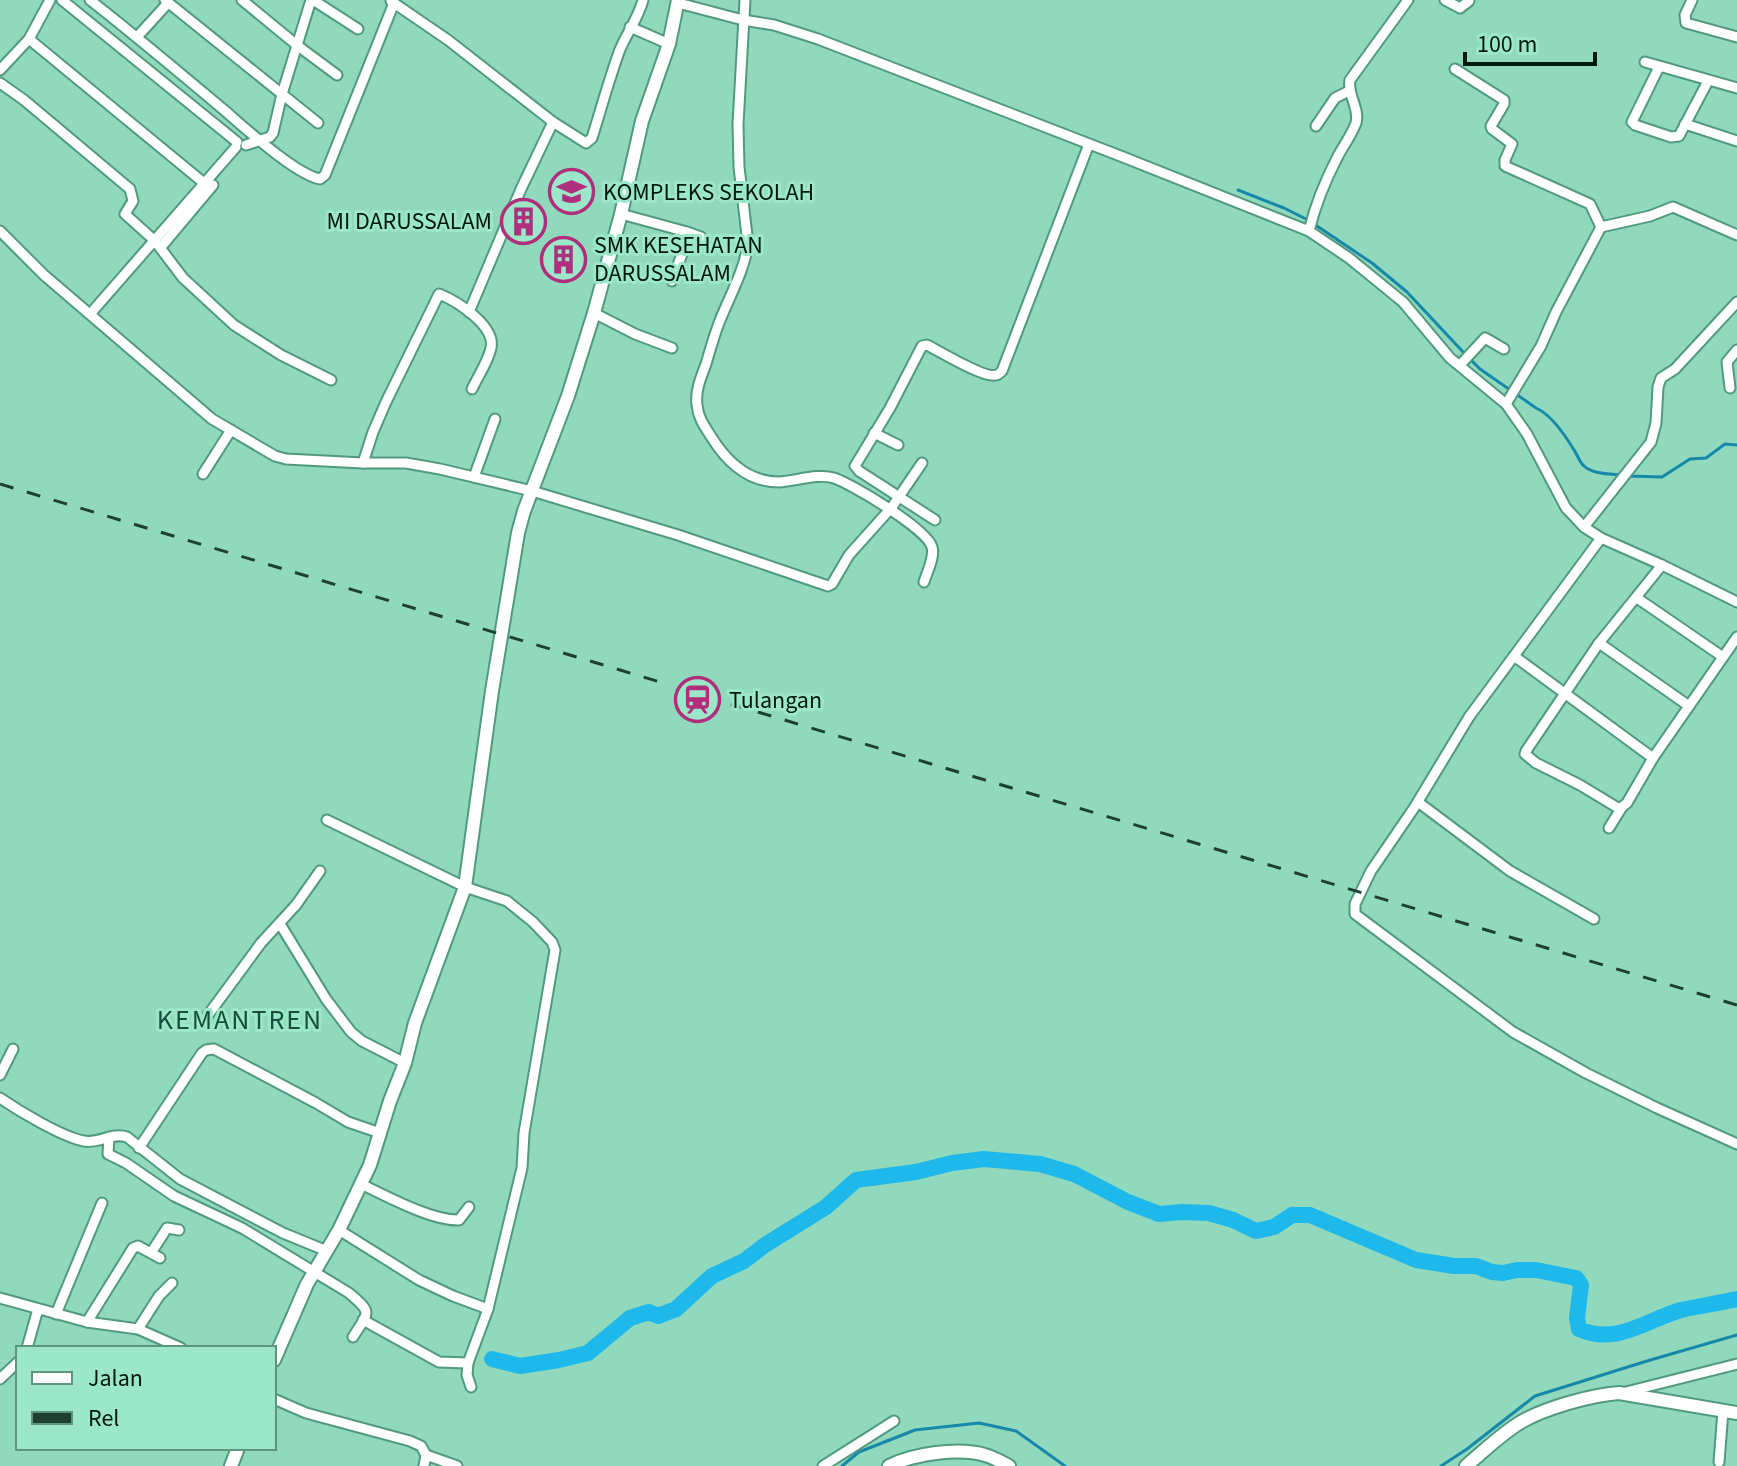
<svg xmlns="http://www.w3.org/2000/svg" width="1737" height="1466" viewBox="0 0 1737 1466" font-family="'Source Sans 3',sans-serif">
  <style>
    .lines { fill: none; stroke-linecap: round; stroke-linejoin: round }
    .stream { stroke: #1688a9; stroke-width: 3 }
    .river { stroke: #1fb8eb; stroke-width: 16 }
    .street-casing { stroke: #519a7f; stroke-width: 13 }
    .secondary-casing { stroke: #519a7f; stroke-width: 16 }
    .street { stroke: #fff; stroke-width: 9 }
    .secondary { stroke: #fff; stroke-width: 12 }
    .rail { stroke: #1d4032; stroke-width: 3; stroke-dasharray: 14 14; stroke-linecap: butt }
    .labels { text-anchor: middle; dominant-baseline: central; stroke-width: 6; stroke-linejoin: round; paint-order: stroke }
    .poi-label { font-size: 24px; fill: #00190f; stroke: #9ce7c9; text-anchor: start }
    .quarter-label { font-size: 28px; letter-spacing: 2px; fill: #16503d; stroke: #9ce7c9 }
  </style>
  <rect width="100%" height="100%" fill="#90d9bc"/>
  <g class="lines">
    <g class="stream">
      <path d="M1238,190L1284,208L1308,220"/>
      <path d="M1314,224L1372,263L1407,292L1465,354"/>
      <path d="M1471,360L1480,369L1536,408C1552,415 1565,435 1574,450C1577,454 1580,463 1584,466C1592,474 1610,474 1620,475"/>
      <path d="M1628,476L1662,477L1690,459L1706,458L1725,444L1737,445"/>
      <path d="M842,1466L859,1452L915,1430L979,1423L1016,1431L1065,1466"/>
      <path d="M1441,1466L1467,1449L1535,1396L1647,1361L1737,1335"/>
    </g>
    <path class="river" d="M492,1359L520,1366L559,1360L588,1353L630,1318L649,1312L658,1316L676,1309L712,1276L744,1261L765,1245L826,1207L856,1180L916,1172L952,1163L984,1159L1040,1164L1074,1174L1128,1202L1159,1214L1182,1212L1209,1213L1233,1220L1256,1231L1274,1227L1292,1215H1310L1416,1260L1454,1266H1476L1492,1272L1503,1273L1517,1270H1536L1576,1278L1581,1285L1577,1318L1579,1329C1617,1346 1646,1320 1681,1310C1699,1306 1719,1303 1737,1299"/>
    <defs>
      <g id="street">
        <path d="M62,0L237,142"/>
        <path d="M90,0C136,36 180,73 224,110C245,128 295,174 320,179L325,175L394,3"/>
        <path d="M165,0L318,123"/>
        <path d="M242,0L298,46L337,75"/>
        <path d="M313,0L358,29"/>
        <path d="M745,0L738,124L739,167L748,244C744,272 729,297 719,323C714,336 710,350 706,364C701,377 695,391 697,405C698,418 705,427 712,438C727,462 749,482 779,482C796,481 818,473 834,478C852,484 927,529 932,547C935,557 927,572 924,582"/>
        <path d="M1408,0L1350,80C1347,95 1360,108 1356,123C1352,134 1344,145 1338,156C1326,179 1315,206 1309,231L1349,258L1403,302L1450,358L1506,404L1541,346L1556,312L1601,227L1590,204L1505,166V160L1512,144L1492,129L1491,126L1504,104V100L1455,69"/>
        <path d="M1445,0L1460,8L1469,1"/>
        <path d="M1692,0L1685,15L1686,23L1737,37"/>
        <path d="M391,1L448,40L553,122L586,143L592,138C601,109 609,80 619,52C626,34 638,19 643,0"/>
        <path d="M678,3L743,20L774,25L818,39L1123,157L1309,231"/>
        <path d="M630,27L669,44"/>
        <path d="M137,37L168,3"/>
        <path d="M29,39L210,188"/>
        <path d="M1645,62L1737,88"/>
        <path d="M1659,67L1632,122L1635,125L1671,137L1679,136L1708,81"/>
        <path d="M0,70L29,39L50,0"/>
        <path d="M0,83L24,100L130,189L133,201L125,214L155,241L183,278L234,325L281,355L331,380"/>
        <path d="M1685,124L1737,141"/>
        <path d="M1316,126L1335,98L1349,91"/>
        <path d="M246,145L270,137L273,133L282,94L311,0"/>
        <path d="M621,214L687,232L686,243L672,281"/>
        <path d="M1601,227L1650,216L1673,207L1737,235"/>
        <path d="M0,231L44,275L212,419L275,456L286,459L363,463H406L440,469L532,491L678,535L828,586L832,584L849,555L892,507L922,463"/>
        <path d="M687,232L701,237"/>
        <path d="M161,247L213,185"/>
        <path d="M469,312L521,189L553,122"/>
        <path d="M91,313L236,147"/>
        <path d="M594,313L635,334L672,348"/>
        <path d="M1460,365L1485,338L1504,349"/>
        <path d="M1730,388L1727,362L1737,350"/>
        <path d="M1506,404L1527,434L1566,508L1584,527L1601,538L1662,565L1737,602"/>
        <path d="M874,433L898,445"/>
        <path d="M363,463L373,432L386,402L439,294C457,301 496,326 491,348C488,362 478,376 472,389"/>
        <path d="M203,474L231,430"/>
        <path d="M474,477L495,419"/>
        <path d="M935,520L859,471L855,466L890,408L922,346L927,345C939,351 985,379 996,375C998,375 1000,373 1002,371L1089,144"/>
        <path d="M1584,527L1651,442L1656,423L1658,387L1661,378L1675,369L1737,302"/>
        <path d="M1601,538L1469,717L1414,808L1371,871L1355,904V914L1513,1032L1586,1073L1657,1108L1737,1144"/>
        <path d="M1637,598L1723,657"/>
        <path d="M1599,643L1689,706"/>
        <path d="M1514,656L1653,758L1737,637"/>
        <path d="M1653,758L1627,803L1622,807L1618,808L1580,785L1536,763L1525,754L1526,751L1599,643L1662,565"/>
        <path d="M1418,802L1510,871L1594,919"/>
        <path d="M327,820L465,887L507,901L533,922L552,942L555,950L524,1133L522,1168L488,1309L453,1296L419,1280L339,1230"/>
        <path d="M1609,828L1622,807"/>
        <path d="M280,924L326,999L351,1032L362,1041L405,1063"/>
        <path d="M208,1015L261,943L296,905L320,871"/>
        <path d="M0,1075L13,1049"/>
        <path d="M0,1098C19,1111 62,1137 84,1141C99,1144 112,1132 127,1137L180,1179L283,1233L327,1251"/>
        <path d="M109,1137L108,1154L126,1163L174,1196L242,1228L349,1293C374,1314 368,1312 353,1337"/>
        <path d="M139,1148L202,1053L206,1050L214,1049L316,1103L348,1122L380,1133"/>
        <path d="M361,1184C386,1196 432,1221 459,1220L469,1207"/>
        <path d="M151,1253L167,1228L179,1230"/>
        <path d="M0,1298L87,1322L138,1329L181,1348"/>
        <path d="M56,1314L102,1203"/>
        <path d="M363,1320L439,1362L468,1363"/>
        <path d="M87,1322L133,1248L138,1246L160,1258"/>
        <path d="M138,1329L159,1296L172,1283"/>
        <path d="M27,1348L38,1309"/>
        <path d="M0,1379L18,1362"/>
        <path d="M471,1387L467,1375L468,1363L488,1309"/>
        <path d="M1626,1392L1737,1364"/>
        <path d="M274,1399L306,1413L410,1441L421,1446L426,1455L424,1466"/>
        <path d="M426,1455L457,1466"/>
        <path d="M1719,1462L1723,1411"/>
        <path d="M823,1466L894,1421"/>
      </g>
      <g id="secondary">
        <path d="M274,1360L307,1284L339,1230L370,1165L390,1101L405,1063L415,1023L465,887L492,691L518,533L524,511L568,396L594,313L621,214L642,121L669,44L678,0"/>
        <path d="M231,1466L238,1448"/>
        <path d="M889,1466C913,1454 958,1447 985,1455C993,1457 1001,1462 1009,1466"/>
        <path d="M1466,1466C1484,1451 1501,1434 1521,1422C1545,1408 1591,1395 1619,1393L1737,1413"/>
      </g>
    </defs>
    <use href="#street" class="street-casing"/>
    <use href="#secondary" class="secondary-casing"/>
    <use href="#street" class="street"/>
    <use href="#secondary" class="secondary"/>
    <g class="rail">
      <path d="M0,484L670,685"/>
      <path d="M731,704L1737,1005"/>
    </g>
  </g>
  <defs>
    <symbol id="school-ring" viewBox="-11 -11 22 22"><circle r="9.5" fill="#9ce7c9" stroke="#af2f7d" stroke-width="1.5"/><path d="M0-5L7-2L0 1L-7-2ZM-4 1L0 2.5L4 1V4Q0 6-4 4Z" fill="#af2f7d"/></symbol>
    <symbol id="building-ring" viewBox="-11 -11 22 22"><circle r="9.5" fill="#9ce7c9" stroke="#af2f7d" stroke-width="1.5"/><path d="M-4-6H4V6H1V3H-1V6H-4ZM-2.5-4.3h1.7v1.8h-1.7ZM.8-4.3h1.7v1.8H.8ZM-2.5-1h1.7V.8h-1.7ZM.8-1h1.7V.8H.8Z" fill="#af2f7d"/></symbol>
    <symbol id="station-ring" viewBox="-11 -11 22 22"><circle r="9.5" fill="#9ce7c9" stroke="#af2f7d" stroke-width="1.5"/><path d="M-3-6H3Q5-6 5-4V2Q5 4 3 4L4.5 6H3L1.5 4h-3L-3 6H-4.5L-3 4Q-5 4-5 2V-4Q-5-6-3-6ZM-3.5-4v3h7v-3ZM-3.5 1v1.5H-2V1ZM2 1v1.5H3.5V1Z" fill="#af2f7d"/></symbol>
  </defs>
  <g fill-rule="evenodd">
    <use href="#school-ring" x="546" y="166" width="51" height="51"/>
    <use href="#building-ring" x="498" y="196" width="51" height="51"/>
    <use href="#building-ring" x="538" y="234" width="51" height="51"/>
    <use href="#station-ring" x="672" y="674" width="51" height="51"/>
  </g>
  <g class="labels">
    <g class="poi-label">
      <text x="603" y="192">KOMPLEKS SEKOLAH</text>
      <text x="492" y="221" text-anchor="end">MI DARUSSALAM</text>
      <text x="594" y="245">SMK KESEHATAN<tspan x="594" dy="28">DARUSSALAM</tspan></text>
      <text x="729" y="700">Tulangan</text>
    </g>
    <g class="quarter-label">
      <text x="240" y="1020">KEMANTREN</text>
    </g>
  </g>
  <rect x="16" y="1346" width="260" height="104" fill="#9ce7c9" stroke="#5e957f" stroke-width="2"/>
  <rect x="32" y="1372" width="40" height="12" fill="#ffffff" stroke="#5e957f" stroke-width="2"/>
  <text x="88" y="1386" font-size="24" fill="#00190f">Jalan</text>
  <rect x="32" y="1412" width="40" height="12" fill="#1d4032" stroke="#5e957f" stroke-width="2"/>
  <text x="88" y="1426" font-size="24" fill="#00190f">Rel</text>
  <path d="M1465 52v12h130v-12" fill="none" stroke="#00190f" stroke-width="4"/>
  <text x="1477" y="52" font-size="24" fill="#00190f" stroke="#9ce7c9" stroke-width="6" paint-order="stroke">100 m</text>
</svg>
